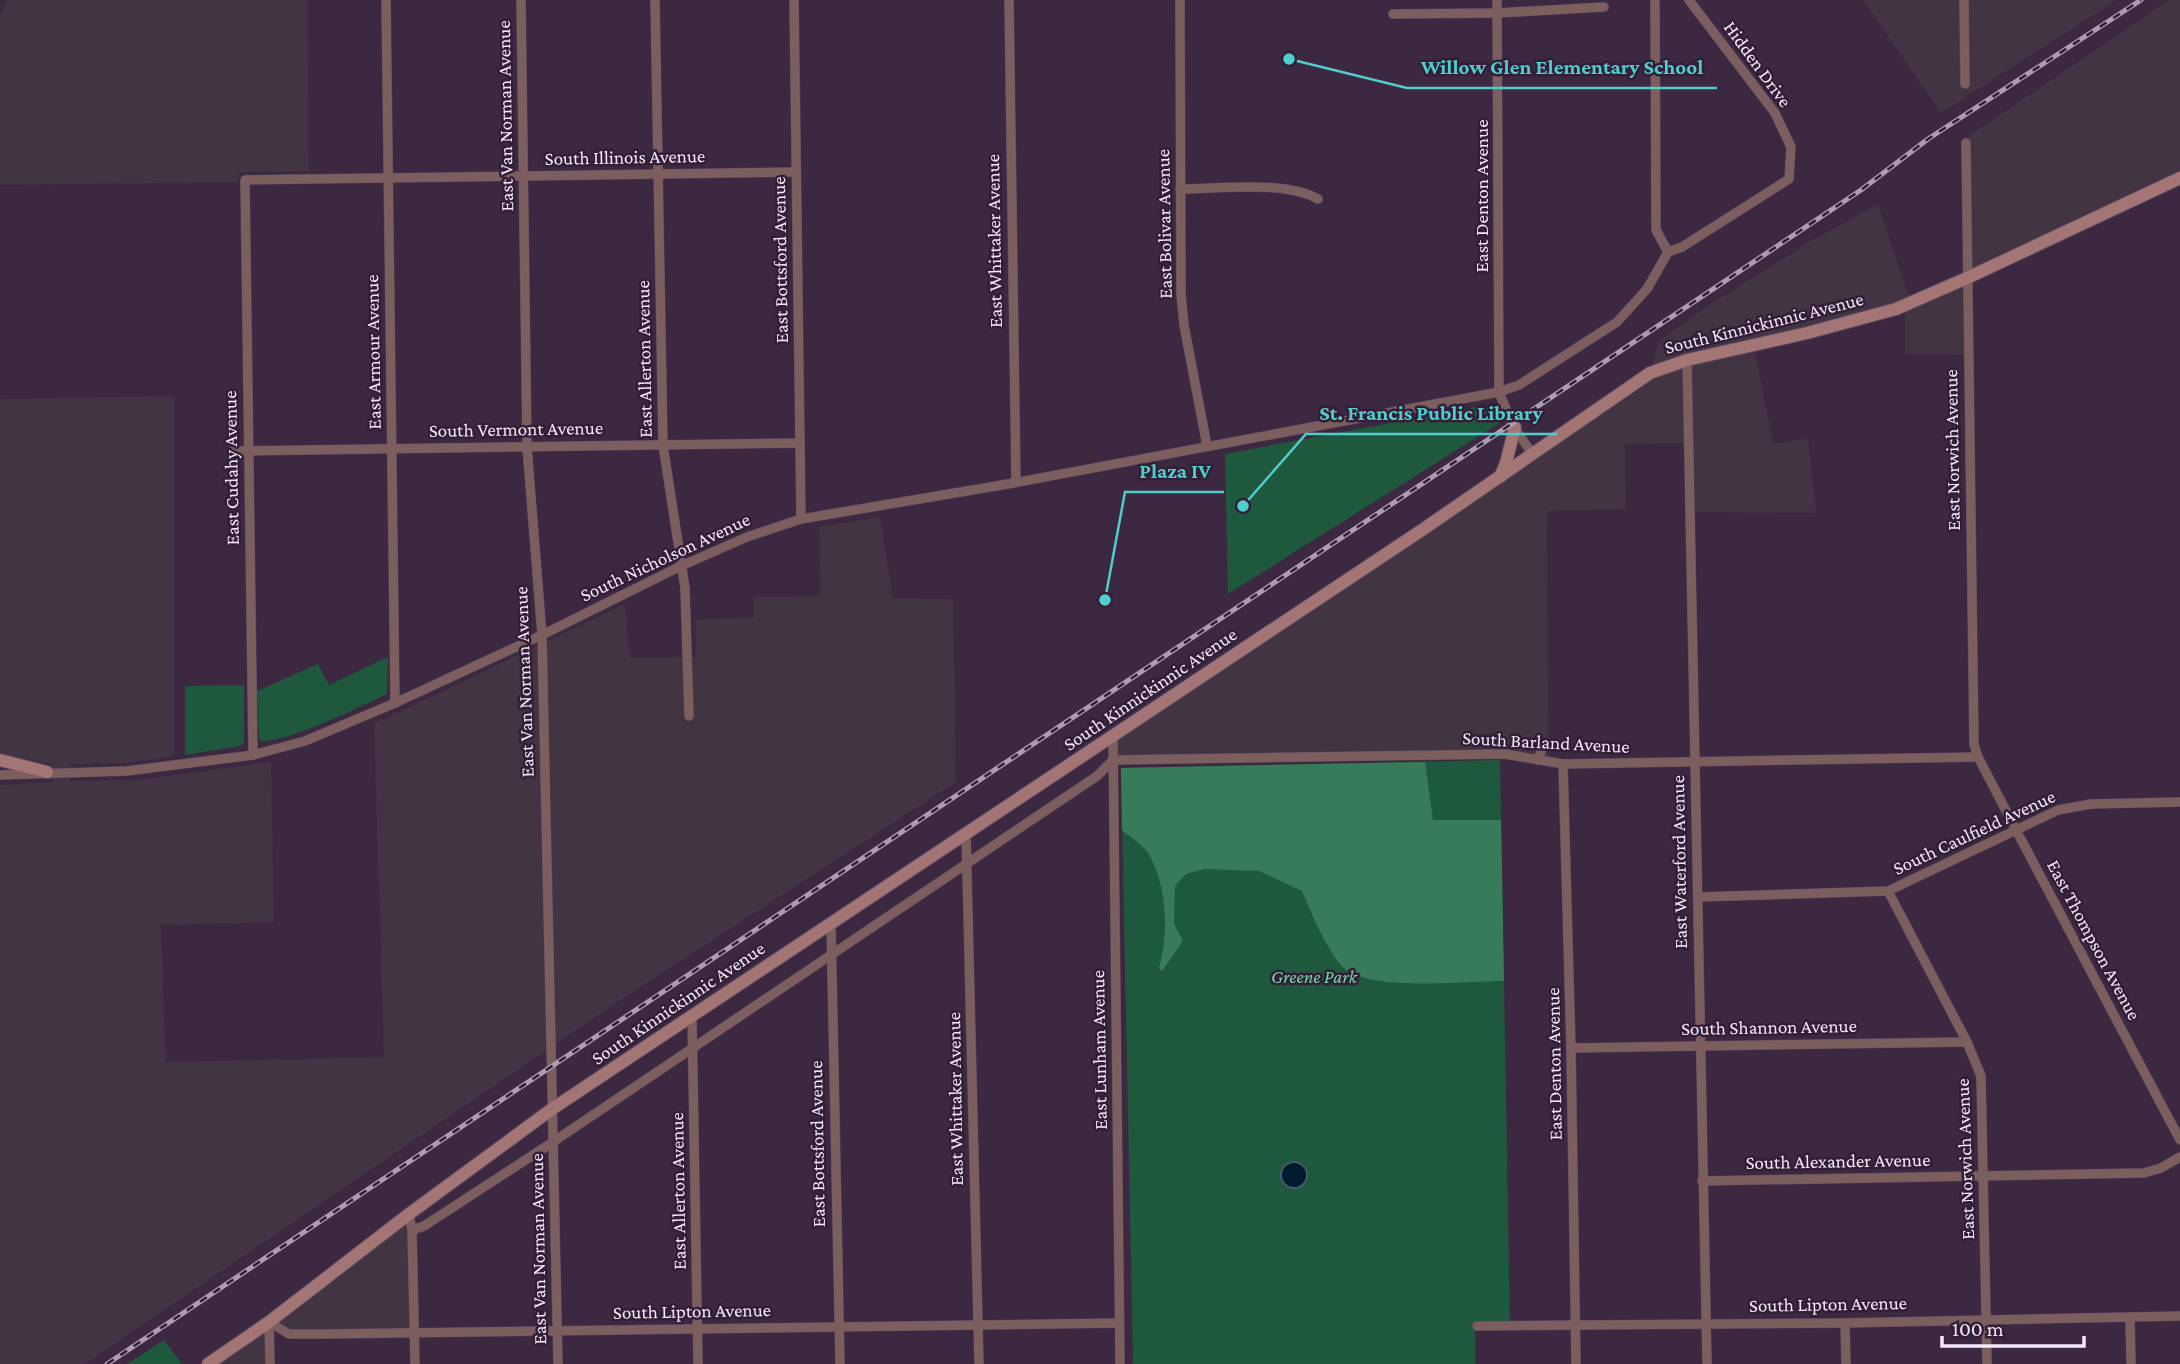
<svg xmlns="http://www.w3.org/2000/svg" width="2180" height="1364" viewBox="0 0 2180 1364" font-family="'Crimson Pro',serif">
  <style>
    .commercial { fill: #423442 }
    .green { fill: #1e593e }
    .forest { fill: #387b5b }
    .water { fill: #001c2e; stroke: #49596a; stroke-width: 2 }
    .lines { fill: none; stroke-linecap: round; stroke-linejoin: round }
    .street-casing { stroke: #59485e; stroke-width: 10 }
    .secondary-casing { stroke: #59485e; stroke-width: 14 }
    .street { stroke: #7b5e5d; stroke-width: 9 }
    .secondary { stroke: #a47575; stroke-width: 12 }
    .rail-casing { stroke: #ac9eb0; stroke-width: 5 }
    .rail { stroke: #321f37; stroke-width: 2.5; stroke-dasharray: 8; stroke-linecap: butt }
    .labels { text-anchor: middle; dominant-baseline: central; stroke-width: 5; stroke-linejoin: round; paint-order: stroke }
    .street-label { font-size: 19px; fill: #f4e8f7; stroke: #321f37 }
    .park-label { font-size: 19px; font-style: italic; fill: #74d6a5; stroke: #321f37 }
    .leader { fill: none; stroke: #52cdcd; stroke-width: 2.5 }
    .callout-dot { fill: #52cdcd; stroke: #321f37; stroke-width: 2.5 }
    .callout-label { font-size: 21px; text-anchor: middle; font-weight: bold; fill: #52cdcd; stroke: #321f37; stroke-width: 5; stroke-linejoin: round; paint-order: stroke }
  </style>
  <rect width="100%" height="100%" fill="#3c2941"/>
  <g class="commercial">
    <path d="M8,0H308L309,171L238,172V182L0,185V15Z"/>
    <path d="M1863,0H2117L1941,113Z"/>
    <path d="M2169,0H2180V178L1968,278V355L1905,354V306L1754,345L1773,444L1808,438L1816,513L1690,512L1689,449L1684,443L1625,444L1626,509L1547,511L1549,762L1522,756L1113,760V737L1650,373L1659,341L1703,309L1811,241L1878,204L1911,302L1967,278L1966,138Z"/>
    <path d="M174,396V756L127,763L69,764L71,781L137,780L271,762L274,922L161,925L166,1062L384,1057L374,724L625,604L630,658L696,657V619L754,618V597L820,596L819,527L880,517L893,598L953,599L956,782L619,1001L85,1364H0V785L53,782L52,764L0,754V399Z"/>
    <path d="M409,1214L414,1332L289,1334L270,1322V1364H208Z"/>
  </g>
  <g class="green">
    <path d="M1476,407C1489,407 1495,411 1501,422L1228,594L1225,454Z"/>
    <path d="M388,657L387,694C366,704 276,748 259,740L257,691L318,664L329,685Z"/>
    <path d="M244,685V743L239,746L185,755V686Z"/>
    <path d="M1500,760L1510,1327L1475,1328V1364H1133L1121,768Z"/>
    <path d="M164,1340L182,1364H127Z"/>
  </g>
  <path class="forest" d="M1425,762L1433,820H1501L1504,981C1464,981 1380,991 1348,971C1331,961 1310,910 1302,891L1259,871L1205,869L1186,874L1175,886L1174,924L1183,941L1162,971L1159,968C1169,933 1167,889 1150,856C1145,846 1131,838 1122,830L1121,768Z"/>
  <circle class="water" cx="1294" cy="1175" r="13"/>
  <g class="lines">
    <defs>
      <g id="street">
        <path d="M386,0L395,703"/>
        <path d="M521,0L527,447L542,635L558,1364"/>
        <path d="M655,0L663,445L685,588L689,716"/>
        <path d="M794,0L801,519"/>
        <path d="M1009,0L1016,482"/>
        <path d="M1180,0L1181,294L1184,325L1207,446"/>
        <path d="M1497,0L1499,392L1512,424L1533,455"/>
        <path d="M1655,0L1656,230L1668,252"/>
        <path d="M1964,0L1965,84"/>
        <path d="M1393,14L1497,13L1604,7"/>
        <path d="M1966,143L1974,744L1978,757L2015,828L2180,1140"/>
        <path d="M1180,189C1219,189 1285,180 1318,199"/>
        <path d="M1687,360L1707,1364"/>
        <path d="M232,451L800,443"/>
        <path d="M1113,737L1120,1364"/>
        <path d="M253,755L245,180L796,172"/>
        <path d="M1538,760L1543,745"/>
        <path d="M1563,764L1571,1048L1576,1364"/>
        <path d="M0,775L127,771L253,755L305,741L395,703L542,635L681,566L747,537L801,519L1008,484L1499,392L1519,385L1617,322L1647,289L1668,252L1682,247L1789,179L1791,147L1775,113L1689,0"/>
        <path d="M966,833L979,1364"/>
        <path d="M1888,891L1967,1042L1981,1076L1987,1364"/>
        <path d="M1698,897L1888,891L2058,810L2091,804L2180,802"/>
        <path d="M831,924L840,1364"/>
        <path d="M692,1018L698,1364"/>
        <path d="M1571,1048L1967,1042"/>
        <path d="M1702,1181L2144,1173L2161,1168L2180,1157"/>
        <path d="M409,1214L412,1230L415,1364"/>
        <path d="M412,1230L424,1226L553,1142L1097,776L1113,760L1505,754L1563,764L1978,757"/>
        <path d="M2130,1317L2131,1364"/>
        <path d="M269,1322L289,1334H325L1119,1323"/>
        <path d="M269,1322L270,1364"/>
        <path d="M1845,1323L1846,1364"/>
        <path d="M1477,1326L1845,1323L2180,1316"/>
      </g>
      <g id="secondary">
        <path d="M1500,477L1506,463L1515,427"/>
        <path d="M0,760L47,772"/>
        <path d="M208,1364L269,1322L409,1214L552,1109L1422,530L1650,373L1687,360L1807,333L1896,309L1967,278L2180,178"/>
      </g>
    </defs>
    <use href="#street" class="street-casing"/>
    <use href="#secondary" class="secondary-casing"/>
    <use href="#street" class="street"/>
    <use href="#secondary" class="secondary"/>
    <defs>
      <path id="rail" d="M107,1364L1861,190L1928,139L2141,0"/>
    </defs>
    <use href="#rail" class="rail-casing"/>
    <use href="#rail" class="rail"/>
  </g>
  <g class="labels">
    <g class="street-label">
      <text transform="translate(1758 64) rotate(54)">Hidden Drive</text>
      <text transform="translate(505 116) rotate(-91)">East Van Norman Avenue</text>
      <text transform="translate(625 157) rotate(-1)">South Illinois Avenue</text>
      <text transform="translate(1481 196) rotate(-90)">East Denton Avenue</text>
      <text transform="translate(1164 224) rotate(-91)">East Bolivar Avenue</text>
      <text transform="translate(994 241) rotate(-91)">East Whittaker Avenue</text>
      <text transform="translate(780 260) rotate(-91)">East Bottsford Avenue</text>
      <text transform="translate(1764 323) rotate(-14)">South Kinnickinnic Avenue</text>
      <text transform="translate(373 352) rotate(-91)">East Armour Avenue</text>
      <text transform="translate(644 359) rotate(-91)">East Allerton Avenue</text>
      <text transform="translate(516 429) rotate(-1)">South Vermont Avenue</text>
      <text transform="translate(1952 450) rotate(-91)">East Norwich Avenue</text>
      <text transform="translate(231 468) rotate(-91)">East Cudahy Avenue</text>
      <text transform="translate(665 557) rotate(-25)">South Nicholson Avenue</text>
      <text transform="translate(524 682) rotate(-92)">East Van Norman Avenue</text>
      <text transform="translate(1150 689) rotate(-34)">South Kinnickinnic Avenue</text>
      <text transform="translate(1546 742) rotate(3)">South Barland Avenue</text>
      <text transform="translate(1974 832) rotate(-25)">South Caulfield Avenue</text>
      <text transform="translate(1679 862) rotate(-91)">East Waterford Avenue</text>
      <text transform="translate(2094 940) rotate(62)">East Thompson Avenue</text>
      <text transform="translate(678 1003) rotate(-34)">South Kinnickinnic Avenue</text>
      <text transform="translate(1769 1027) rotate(-1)">South Shannon Avenue</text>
      <text transform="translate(1099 1050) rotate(-91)">East Lunham Avenue</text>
      <text transform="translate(1554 1064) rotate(-91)">East Denton Avenue</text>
      <text transform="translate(955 1099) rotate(-91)">East Whittaker Avenue</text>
      <text transform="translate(817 1144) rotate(-91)">East Bottsford Avenue</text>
      <text transform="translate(1965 1159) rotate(-92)">East Norwich Avenue</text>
      <text transform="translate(1838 1161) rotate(-1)">South Alexander Avenue</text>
      <text transform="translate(678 1191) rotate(-91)">East Allerton Avenue</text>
      <text transform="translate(538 1249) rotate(-91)">East Van Norman Avenue</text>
      <text transform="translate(1828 1304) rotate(-1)">South Lipton Avenue</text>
      <text transform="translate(692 1311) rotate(-1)">South Lipton Avenue</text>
    </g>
    <g class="park-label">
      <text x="1314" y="976">Greene Park</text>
    </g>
  </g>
  <path class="leader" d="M1289 59L1407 88H1717M1243 506L1306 434H1557M1105 600L1125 492H1224"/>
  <g class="callout-dot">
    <circle cx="1289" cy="59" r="7"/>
    <circle cx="1243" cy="506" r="7"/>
    <circle cx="1105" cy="600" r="7"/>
  </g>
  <g class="callout-label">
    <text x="1562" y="74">Willow Glen Elementary School</text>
    <text x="1431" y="420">St. Francis Public Library</text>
    <text x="1175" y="478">Plaza IV</text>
  </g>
  <path d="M1942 1336v10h142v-10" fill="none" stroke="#f4e8f7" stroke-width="3.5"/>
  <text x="1952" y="1336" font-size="21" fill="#f4e8f7" stroke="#321f37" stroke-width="5" paint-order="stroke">100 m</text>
</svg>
